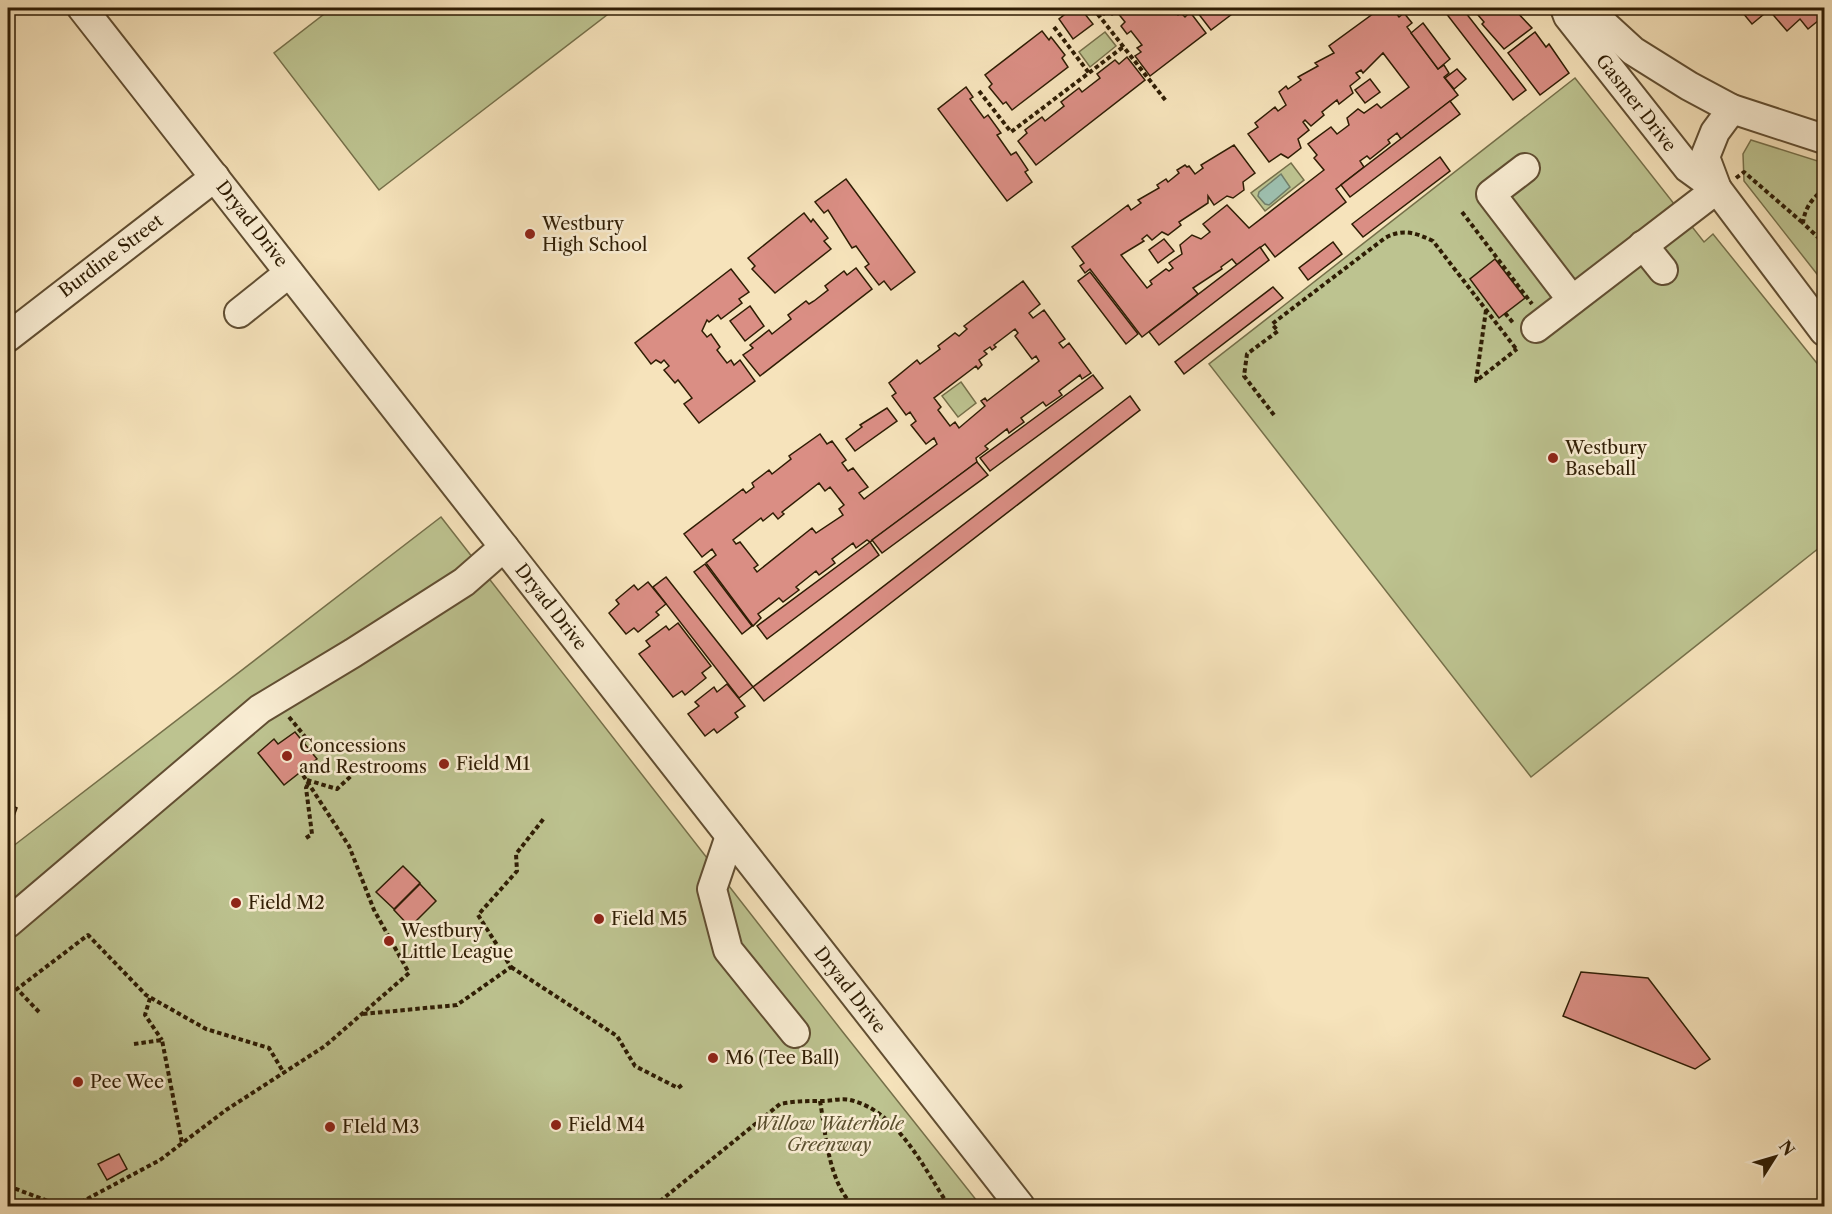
<svg xmlns="http://www.w3.org/2000/svg" width="1832" height="1214" viewBox="0 0 1832 1214" font-family="'Libre Caslon Text',serif">
  <style>
    .green { fill: #bdc390; stroke: #76704a; stroke-width: 1.5 }
    .water { fill: #9dbead; stroke: #717e69; stroke-width: 1.5 }
    .building { fill: #da8e84; stroke: #2f1d04; stroke-width: 1.5; fill-rule: evenodd }
    .lines { fill: none; stroke-linecap: round; stroke-linejoin: round }
    .minor-casing { stroke: #614e32; stroke-width: 32 }
    .path { stroke: #2f1d04; stroke-width: 4; stroke-dasharray: 4.5 3; stroke-linecap: butt }
    .minor { stroke: #f9edd3; stroke-width: 28 }
    .poi-dot { fill: #8f2418; stroke: #f9edd3; stroke-width: 2 }
    .labels { text-anchor: middle; dominant-baseline: central; stroke-width: 5; stroke-linejoin: round; paint-order: stroke }
    .street-label { font-size: 18px; fill: #2f1d04; stroke: #f9edd3 }
    .poi-label { font-size: 18px; fill: #2f1d04; stroke: #f9edd3; text-anchor: start }
    .park-label { font-size: 18px; font-style: italic; fill: #5a4f2e; stroke: #f9edd3 }
  </style>
  <rect width="100%" height="100%" fill="#f6e3bb"/>
  <filter id="stains"><feTurbulence type="fractalNoise" baseFrequency=".00333" numOctaves="4"/><feColorMatrix values="0 0 0 0 .2 0 0 0 0 .09 0 0 0 0 .02 0 0 0 .5 -.17"/></filter>
  <radialGradient id="worn" r=".72"><stop offset=".6" stop-color="#630" stop-opacity="0"/><stop offset="1" stop-color="#630" stop-opacity=".3"/></radialGradient>
  <g class="green">
    <path d="M332,8H616L379,190L274,53Z"/>
    <path d="M1105,32L1116,46L1090,67L1079,52Z"/>
    <path d="M1575,78L1704,242L1713,234L1824,372V544L1531,777L1209,364Z"/>
    <path d="M1751,140L1824,163V283L1744,181L1743,154Z"/>
    <path d="M1291,163L1304,180L1265,211L1251,193Z"/>
    <path d="M961,382L976,403L958,417L942,396Z"/>
    <path d="M441,517L842,1031L981,1206H8V850Z"/>
  </g>
  <path class="water" d="M1281,174L1290,187L1269,205L1265,204L1258,196L1259,192Z"/>
  <g class="building">
    <path d="M1073,8H1080L1093,24L1073,39L1059,19Z"/>
    <path d="M1098,8H1172L1178,15L1181,13L1185,17L1190,12L1206,33L1150,76L1135,56L1141,52L1137,48L1142,45L1131,31L1127,34L1121,26L1125,22L1117,12L1112,15L1109,11L1104,15Z"/>
    <path d="M1194,8H1240L1211,30Z"/>
    <path d="M1381,8H1392L1399,17L1404,13L1412,23L1407,27L1438,69L1444,65L1449,73L1444,77L1458,95L1401,139L1397,133L1388,140L1390,143L1370,159L1367,156L1360,161L1364,167L1336,189L1346,202L1275,257L1265,244L1237,265L1232,259L1221,267L1222,269L1193,288L1198,294L1142,337L1090,269L1085,273L1080,266L1084,263L1072,247L1128,205L1131,210L1141,203L1138,200L1159,188L1157,185L1166,179L1168,182L1179,173L1177,170L1185,165L1187,167L1189,166L1195,174L1203,168L1201,165L1234,145L1255,173L1243,182L1244,190L1233,198L1227,196L1214,205L1208,196V203L1179,222L1181,225L1168,235L1162,232L1152,240L1147,235L1142,239L1144,241L1121,255L1147,288L1152,284L1150,281L1166,269L1169,271L1173,268L1169,263L1182,254L1180,245L1192,235L1201,239L1210,232L1203,224L1227,205L1249,228L1324,170L1314,158L1317,155L1308,144L1331,127L1337,134L1349,125L1347,118L1358,109L1364,113L1377,104L1381,108L1409,87L1383,53L1363,73L1361,70L1356,73L1360,78L1350,86L1353,93L1339,104L1337,100L1322,112L1324,115L1311,126L1305,120L1303,122L1309,130L1298,139L1301,148L1288,158L1281,154L1269,162L1248,134L1258,127L1255,123L1275,107L1278,111L1286,105L1279,92L1286,86L1288,89L1301,80L1298,77L1318,66L1315,63L1334,53L1329,46Z"/>
    <path d="M1442,8H1462L1526,90L1513,100Z"/>
    <path d="M1472,8H1513L1532,28L1504,49L1482,24L1484,22Z"/>
    <path d="M1744,8H1824V16L1808,29L1800,19L1787,31L1769,10L1752,24L1742,12Z"/>
    <path d="M1423,23L1450,59L1438,69L1411,33Z"/>
    <path d="M1042,31L1049,40L1051,37L1065,55L1062,58L1068,67L1012,110L1006,102L1003,104L989,87L992,84L985,75Z"/>
    <path d="M1535,32L1546,47L1549,44L1569,73L1540,95L1508,53Z"/>
    <path d="M1127,57L1145,80L1036,165L1018,141L1027,133L1025,130L1042,117L1045,121L1064,106L1061,102L1079,88L1082,92L1100,78L1097,74L1115,60L1119,64Z"/>
    <path d="M1457,69L1466,79L1454,89L1445,78Z"/>
    <path d="M1370,79L1380,92L1365,103L1355,90Z"/>
    <path d="M966,87L973,97L970,99L984,118L988,115L1001,133L997,135L1011,155L1016,152L1028,170L1025,172L1032,182L1007,201L938,109Z"/>
    <path d="M1450,101L1460,114L1350,197L1341,185Z"/>
    <path d="M1440,157L1450,171L1363,237L1352,224Z"/>
    <path d="M846,179L915,272L891,290L884,281L879,285L865,267L869,264L856,246L852,248L828,210L824,213L815,202Z"/>
    <path d="M804,213L811,222L813,219L828,238L824,241L831,249L775,293L752,269L755,266L748,258Z"/>
    <path d="M1164,239L1174,251L1158,263L1149,250Z"/>
    <path d="M1333,242L1342,254L1308,280L1299,268Z"/>
    <path d="M1260,247L1269,260L1159,345L1149,332Z"/>
    <path d="M1495,259L1525,298L1499,318L1470,279Z"/>
    <path d="M856,268L872,289L760,376L743,355L753,348L750,345L769,330L772,334L777,330L791,319L788,315L806,301L809,304L814,301L828,290L825,286L844,271L847,275Z"/>
    <path d="M731,269L749,292L739,299L742,303L721,319L718,315L709,322L707,320L702,331L707,337L711,334L720,347L717,350L727,363L731,360L734,365L740,360L755,381L699,423L684,404L692,398L678,380L675,383L664,370L669,366L664,360L661,363L656,360L651,364L635,343Z"/>
    <path d="M1090,272L1138,334L1126,344L1078,281Z"/>
    <path d="M1023,281L1040,304L1029,313L1033,318L1044,310L1065,339L1059,343L1063,348L1069,343L1091,373L1082,379L1080,375L1059,391L1062,395L1046,406L1043,402L1021,418L1024,422L1009,433L1007,429L985,446L988,449L976,458L977,462L870,542L867,540L856,548L853,543L832,559L835,563L819,575L816,571L796,587L799,590L783,602L779,598L758,614L761,618L753,626L706,563L716,555L712,549L702,557L684,534L743,489L746,493L754,487L752,483L769,470L772,474L791,459L789,456L820,434L827,444L832,441L846,460L842,463L848,471L853,468L868,487L859,493L864,499L937,444L934,438L926,444L911,425L916,421L910,412L906,415L892,396L896,393L889,383L917,360L920,364L940,349L938,346L955,333L959,336L967,329L964,326ZM1015,329L1018,333L1015,336L1032,359L1036,356L1039,361L987,401L985,398L981,401L985,406L959,428L955,422L950,426L938,410L941,407L934,398L976,366L978,369L982,365L979,360L987,354L984,351L990,347L992,350L996,347L994,345ZM819,483L825,491L830,487L844,505L839,509L843,515L816,533L812,528L757,572L754,568L758,565L740,542L736,544L733,540L761,518L763,521L773,513L778,519L784,514L782,512Z"/>
    <path d="M1273,287L1283,298L1184,374L1175,362Z"/>
    <path d="M750,306L764,326L745,341L730,321Z"/>
    <path d="M1093,375L1103,388L990,471L980,458Z"/>
    <path d="M1130,396L1140,410L764,701L753,687Z"/>
    <path d="M887,408L897,421L855,451L846,439L862,427L860,425Z"/>
    <path d="M977,462L988,475L882,553L872,540Z"/>
    <path d="M870,542L879,555L767,639L757,626Z"/>
    <path d="M705,564L752,626L742,634L694,572Z"/>
    <path d="M666,577L753,687L739,698L653,587Z"/>
    <path d="M648,582L666,604L656,612L659,615L638,632L634,628L626,634L609,613L619,604L616,600L634,585L638,590Z"/>
    <path d="M678,623L711,666L702,673L706,678L685,695L682,691L673,697L639,654L650,646L646,641L666,626L669,630Z"/>
    <path d="M727,684L745,706L735,713L738,717L717,733L714,729L705,736L688,714L699,706L695,702L714,687L717,692Z"/>
    <path d="M295,732L317,759L284,785L258,753L274,739L278,744Z"/>
    <path d="M8,804L17,808L8,833Z"/>
    <path d="M403,866L420,883L394,909L376,892Z"/>
    <path d="M420,884L436,901L410,927L394,910Z"/>
    <path d="M1581,972L1648,978L1710,1059L1695,1069L1563,1016Z"/>
    <path d="M119,1154L127,1169L107,1180L98,1164Z"/>
  </g>
  <g class="lines">
    <defs>
      <g id="minor">
        <path d="M82,8L1020,1206"/>
        <path d="M1565,8L1568,16L1688,168L1717,189"/>
        <path d="M1586,8L1633,51L1689,86L1732,109L1824,139"/>
        <path d="M1732,109L1715,132L1705,157L1717,189L1824,331"/>
        <path d="M1525,168L1491,194L1572,300"/>
        <path d="M1643,245L1663,270"/>
        <path d="M239,313L289,273"/>
        <path d="M1536,328L1717,189"/>
        <path d="M8,337L215,177"/>
        <path d="M730,836L712,889L728,950L795,1033"/>
        <path d="M8,923L260,709L353,653L464,582L504,547"/>
      </g>
    </defs>
    <use href="#minor" class="minor-casing"/>
    <g class="path">
      <path d="M1093,8L1166,101"/>
      <path d="M1054,27L1089,73"/>
      <path d="M979,91L1011,132L1123,47"/>
      <path d="M1736,178L1744,172L1803,223"/>
      <path d="M1824,189C1812,199 1805,207 1803,223L1824,243"/>
      <path d="M1462,212L1532,304"/>
      <path d="M1486,310L1476,381L1517,349"/>
      <path d="M1505,313L1514,324"/>
      <path d="M1274,415L1244,376L1247,354L1278,331L1272,324L1385,238C1403,228 1416,233 1433,241L1517,350"/>
      <path d="M289,717L307,739L303,742"/>
      <path d="M307,780L337,789L351,776"/>
      <path d="M306,838L312,834L306,788L308,784"/>
      <path d="M511,967L617,1036L635,1066L678,1088L682,1085"/>
      <path d="M150,998L145,1015L162,1040"/>
      <path d="M39,1012L17,989L88,935L146,995L206,1029L269,1048L284,1073"/>
      <path d="M363,1014L457,1005L511,967L478,915L517,871L516,854L545,817"/>
      <path d="M134,1044L162,1040L182,1143"/>
      <path d="M820,1101C826,1135 828,1180 853,1206"/>
      <path d="M8,1186L61,1206"/>
      <path d="M74,1206L160,1160L226,1110L325,1046L409,973L374,910L349,846L301,772"/>
      <path d="M654,1206L780,1104C795,1101 807,1101 822,1101C831,1101 841,1098 850,1100C898,1111 924,1169 949,1206"/>
    </g>
    <use href="#minor" class="minor"/>
  </g>
  <g class="poi-dot">
    <circle cx="530" cy="234" r="6"/>
    <circle cx="1553" cy="458" r="6"/>
    <circle cx="287" cy="756" r="6"/>
    <circle cx="444" cy="764" r="6"/>
    <circle cx="236" cy="903" r="6"/>
    <circle cx="599" cy="919" r="6"/>
    <circle cx="389" cy="941" r="6"/>
    <circle cx="713" cy="1058" r="6"/>
    <circle cx="78" cy="1082" r="6"/>
    <circle cx="556" cy="1125" r="6"/>
    <circle cx="330" cy="1127" r="6"/>
  </g>
  <g class="labels">
    <g class="street-label">
      <text transform="translate(1636 103) rotate(52)">Gasmer Drive</text>
      <text transform="translate(252 224) rotate(52)">Dryad Drive</text>
      <text transform="translate(111 256) rotate(-37)">Burdine Street</text>
      <text transform="translate(551 607) rotate(52)">Dryad Drive</text>
      <text transform="translate(850 990) rotate(52)">Dryad Drive</text>
    </g>
    <g class="poi-label">
      <text x="542" y="224">Westbury<tspan x="542" dy="21">High School</tspan></text>
      <text x="1565" y="448">Westbury<tspan x="1565" dy="21">Baseball</tspan></text>
      <text x="299" y="746">Concessions<tspan x="299" dy="21">and Restrooms</tspan></text>
      <text x="456" y="764">Field M1</text>
      <text x="248" y="903">Field M2</text>
      <text x="611" y="919">Field M5</text>
      <text x="401" y="931">Westbury<tspan x="401" dy="21">Little League</tspan></text>
      <text x="725" y="1058">M6 (Tee Ball)</text>
      <text x="90" y="1082">Pee Wee</text>
      <text x="568" y="1125">Field M4</text>
      <text x="342" y="1127">FIeld M3</text>
    </g>
    <g class="park-label">
      <text x="829" y="1124">Willow Waterhole<tspan x="829" dy="21">Greenway</tspan></text>
    </g>
  </g>
  <rect width="1832" height="1214" fill="none" stroke="#f6e3bb" stroke-width="30"/>
  <rect x="9" y="9" width="1814" height="1196" fill="none" stroke="#2f1d04" stroke-width="3"/>
  <rect x="15" y="15" width="1802" height="1184" fill="none" stroke="#2f1d04" stroke-width="1.5"/>
  <g transform="translate(1775 1157) rotate(53)" stroke="#f9edd3" stroke-width="4.5" paint-order="stroke">
  <path d="M0-4.5L10 22L0 15L-10 22Z" fill="#2f1d04"/>
  <text y="-9" font-size="16" font-weight="bold" text-anchor="middle" fill="#2f1d04">N</text>
  </g>
  <rect width="100%" height="100%" filter="url(#stains)"/>
  <rect width="100%" height="100%" fill="url(#worn)"/>
</svg>
